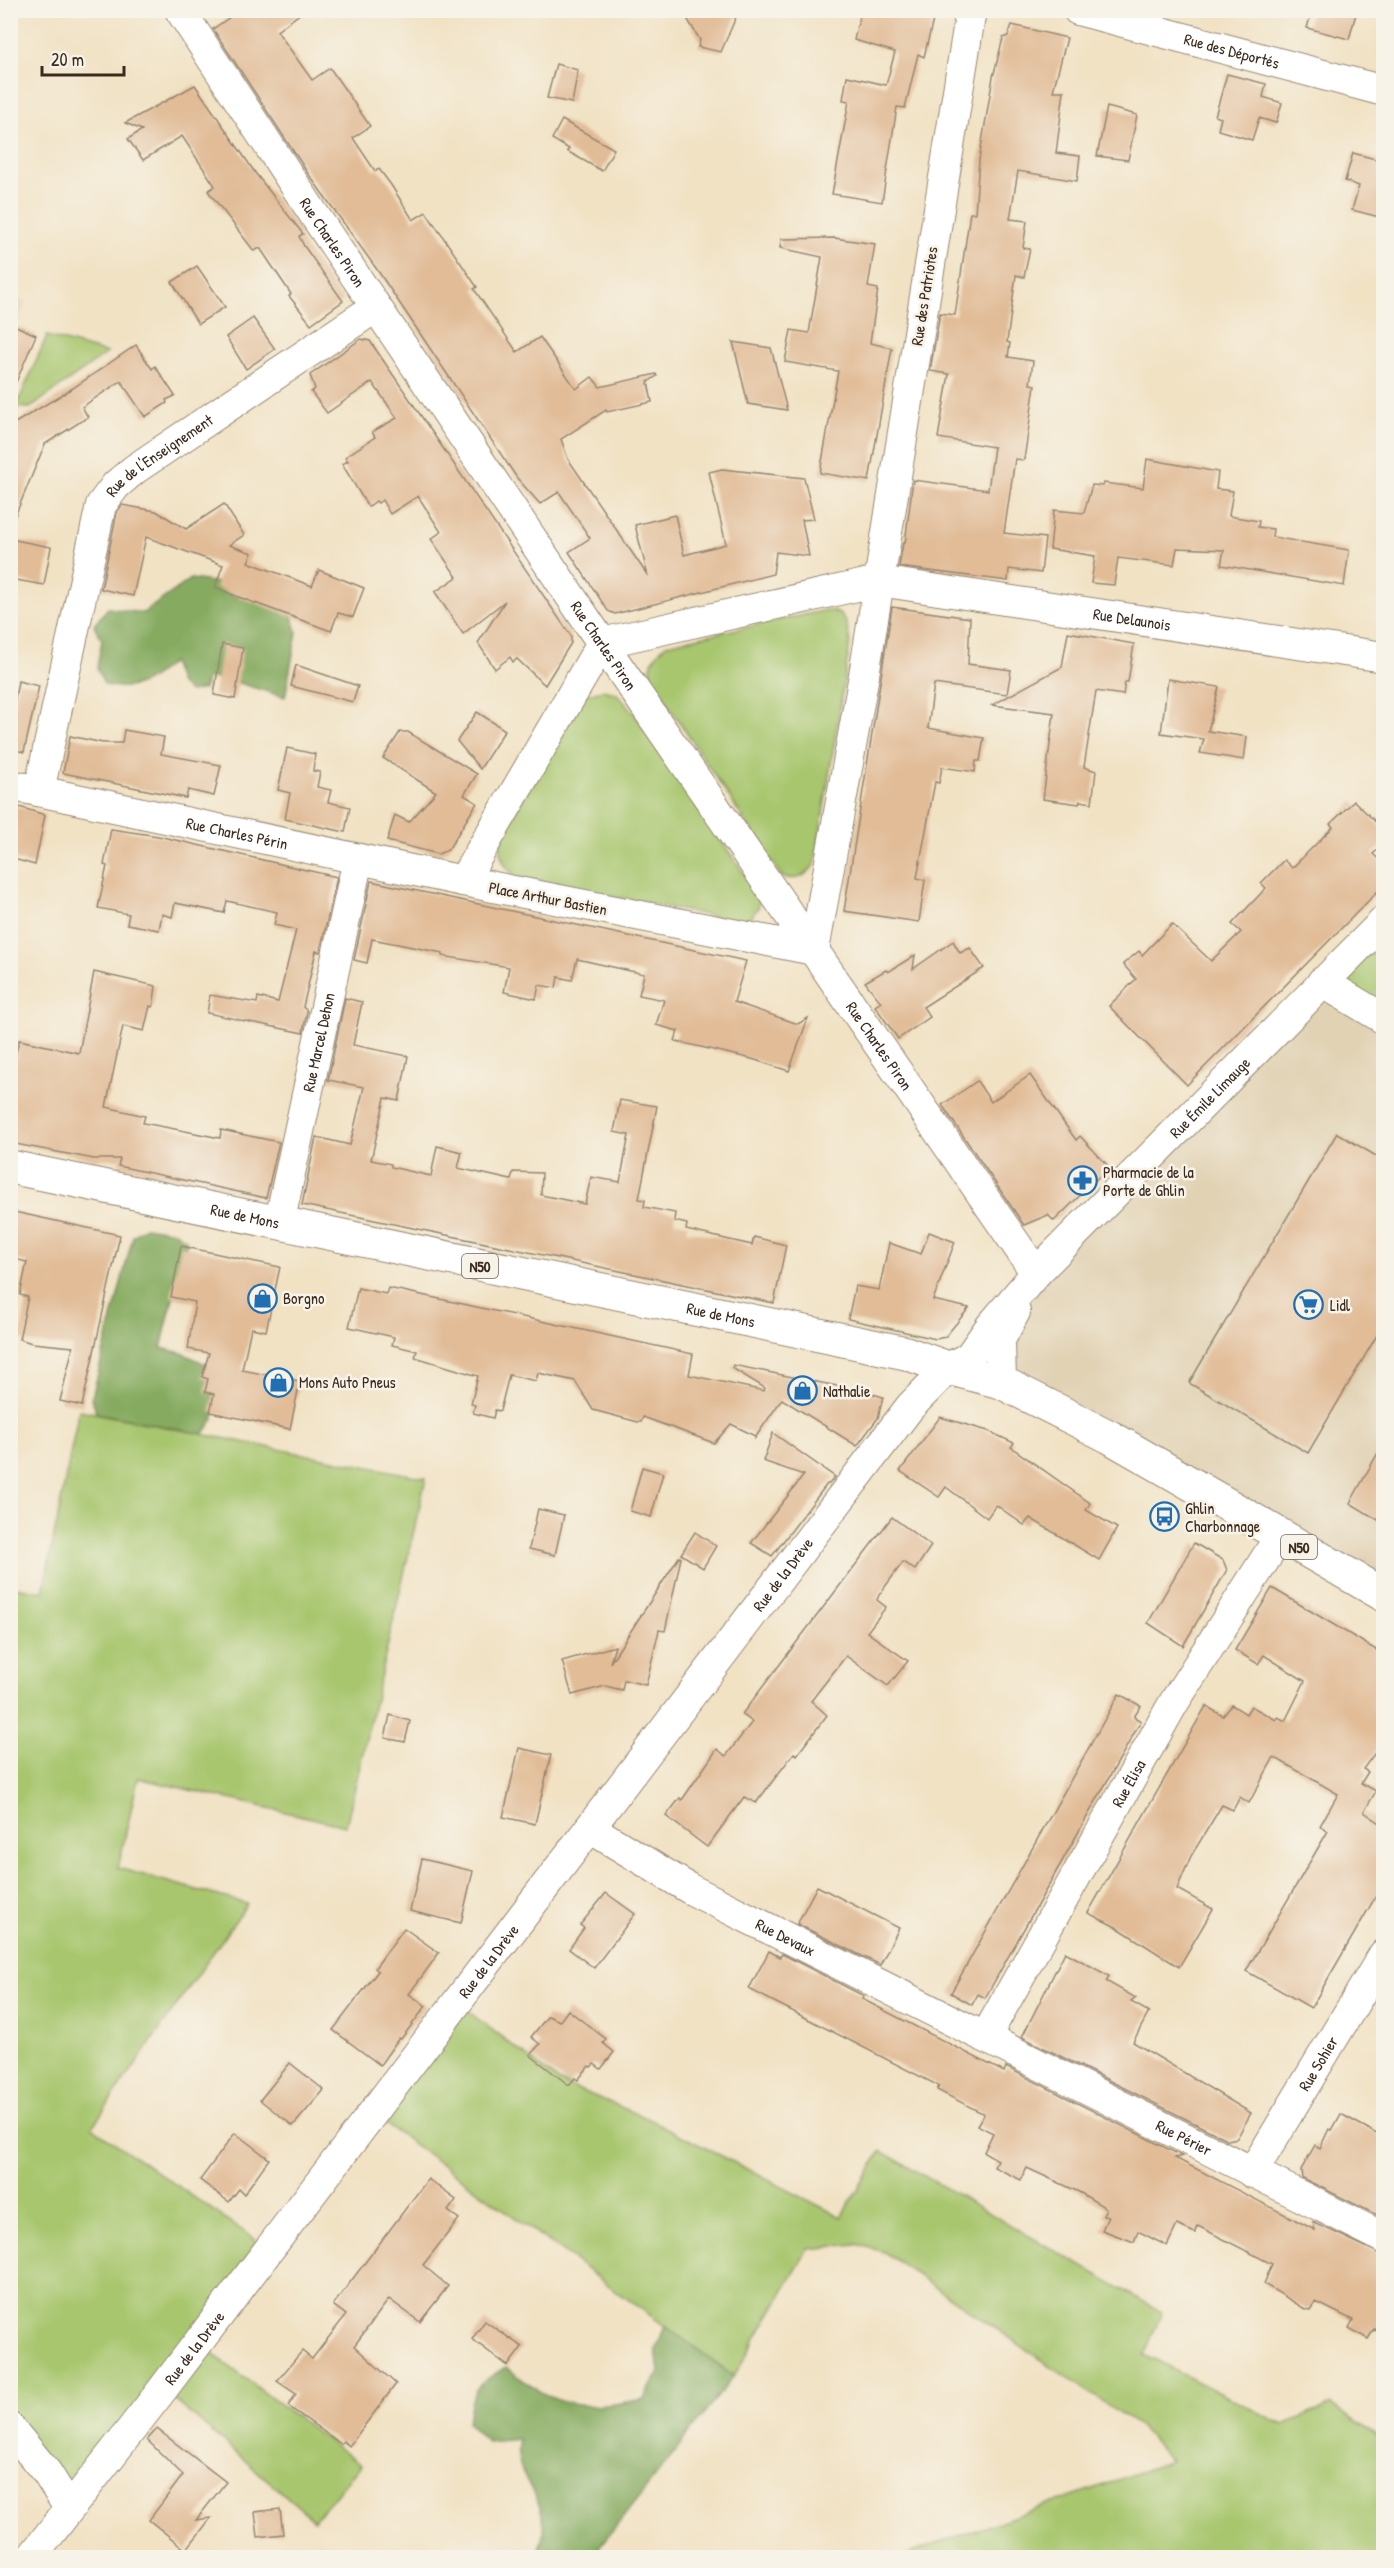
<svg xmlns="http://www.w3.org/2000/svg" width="1394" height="2568" viewBox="0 0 1394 2568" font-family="'Patrick Hand',sans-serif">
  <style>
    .built { fill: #e1d2b4 }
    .green { fill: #a8c66e; stroke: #727846; stroke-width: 1.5 }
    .forest { fill: #86ab61; stroke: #606a40; stroke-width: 1.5 }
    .building { fill: #e1bc97 }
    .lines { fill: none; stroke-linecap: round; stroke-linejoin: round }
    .street-casing { stroke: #968671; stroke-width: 32 }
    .primary-casing { stroke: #968671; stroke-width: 35 }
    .street { stroke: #fff; stroke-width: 30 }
    .primary { stroke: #fff; stroke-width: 33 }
    .labels { text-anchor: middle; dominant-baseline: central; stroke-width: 5; stroke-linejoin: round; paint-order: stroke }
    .shield { fill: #f7f3e8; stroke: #73665b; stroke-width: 1.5 }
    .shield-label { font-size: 15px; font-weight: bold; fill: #3b2a1e }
    .street-label { font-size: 16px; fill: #3b2a1e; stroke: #f7f3e8 }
    .poi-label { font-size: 16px; fill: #3b2a1e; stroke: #f7f3e8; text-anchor: start }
  </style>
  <rect width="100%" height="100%" fill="#f7f3e8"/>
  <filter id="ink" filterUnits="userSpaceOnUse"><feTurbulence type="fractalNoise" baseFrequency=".0167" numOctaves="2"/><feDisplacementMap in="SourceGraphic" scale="12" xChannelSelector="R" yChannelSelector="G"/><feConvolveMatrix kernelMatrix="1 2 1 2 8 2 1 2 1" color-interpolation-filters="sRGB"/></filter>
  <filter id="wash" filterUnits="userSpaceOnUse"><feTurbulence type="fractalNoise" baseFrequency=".008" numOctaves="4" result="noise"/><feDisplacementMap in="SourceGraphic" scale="24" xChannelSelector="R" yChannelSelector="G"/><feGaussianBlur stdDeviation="1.35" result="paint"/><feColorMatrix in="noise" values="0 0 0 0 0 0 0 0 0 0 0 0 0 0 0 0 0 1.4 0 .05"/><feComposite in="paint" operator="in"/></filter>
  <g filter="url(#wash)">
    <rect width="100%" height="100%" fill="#f1e2c4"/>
    <g class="built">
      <path d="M11,296L26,302L11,339Z"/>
      <path d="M1322,982L1383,1019V1595L1001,1382L1036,1273Z"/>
    </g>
    <g class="green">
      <path d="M47,336L107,353L30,408L16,407Z"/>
      <path d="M827,610C847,612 847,625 850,643L815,864C805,877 798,881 782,877L651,679C649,662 654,655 667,644Z"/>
      <path d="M602,690L616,693L632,711L760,897L758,908L746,923L517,877C500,864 500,857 501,836L585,695Z"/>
      <path d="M1383,921V1018L1322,982Z"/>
      <path d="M79,1410L426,1478L346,1826L138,1778L118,1868L247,1904L92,2127L269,2249L198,2343L361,2465L314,2520L163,2390L69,2508L11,2428L10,1586L43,1592Z"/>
      <path d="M457,2003L560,2082L649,2119L841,2217L881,2151L1162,2312L1144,2355L1284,2425L1330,2405L1383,2439V2557H900L1171,2461L1140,2427L884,2252L856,2244L808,2249L734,2376L372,2114Z"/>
    </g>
    <g class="forest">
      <path d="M191,579L219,583L235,597L264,596L289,607L297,632L285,697L239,683L208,677L204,689L190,692L180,684L172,662C152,680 132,694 104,684L97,668L102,640L94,625L108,608L143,613Z"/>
      <path d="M145,1227L175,1232L187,1240L161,1348L182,1353L216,1369C221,1393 219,1416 203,1434L96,1413L92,1397L133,1236Z"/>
      <path d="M665,2326L734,2376L592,2557H536C541,2544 545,2534 543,2520C540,2491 511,2471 519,2439L487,2442L468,2423C472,2386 476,2386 506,2367C558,2409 578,2412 644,2399L659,2372L656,2349Z"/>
    </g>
    <g id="blocks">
      <g class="building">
        <path d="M240,10H305L277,31L312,80L330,68L370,126L353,138L375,171L379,169L391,185L413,220L426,212L477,287L474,289L517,352L540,337L576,389L592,377L600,387L656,374L657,376L648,382L652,402L607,412L606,410L561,439L568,459L648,576L635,525L675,515L684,555L726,544L709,472L722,469L804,478L814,519L802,520L809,556L776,552L773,574L615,614L608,611L569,552L590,538L559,492L540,504L517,478L378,271L307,172L213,29Z"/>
        <path d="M682,10H739L721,52L698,47L700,40Z"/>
        <path d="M861,10H914L934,16L924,57L918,54L905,108L897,107L882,202L832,194L849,101L843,100L847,76L886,85L895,52L854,40Z"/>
        <path d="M1312,10H1357L1349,39L1307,28Z"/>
        <path d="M1012,25L1067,38L1053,91H1064L1056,153L1080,156L1077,181L1018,171L1010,219L1027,221L1023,248L1030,249L1024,277L1016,275L1007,342L1010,343L1008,357L1033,361L1030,384L1035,385L1024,460L1015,459L1004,533L1045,538L1041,573L1009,569L1008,581L899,567L903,543H905L913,480L988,490L994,447L938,438L949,374L930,371L940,313L955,315L970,213H975L979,160L993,77L1003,38L1008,36Z"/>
        <path d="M556,64L578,70L572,103L547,98Z"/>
        <path d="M1227,74L1266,84L1263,97L1282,103L1276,123L1259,118L1252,140L1218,130L1221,118L1215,116Z"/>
        <path d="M195,85L256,174L303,234L299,236L304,246L343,301L311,324L289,296L291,294L260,248L254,251L208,191L215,186L182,136L143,160L128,139L142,130L125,123Z"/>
        <path d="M1107,107L1137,115L1128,160L1097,156Z"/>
        <path d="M562,120L614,149L602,171L567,151L569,149L552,139Z"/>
        <path d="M1353,153L1383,161V218L1352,210L1359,186L1345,181Z"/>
        <path d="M834,238L875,244L868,287L878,289L870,343L892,348L869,481L820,473L838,371L785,362L791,330L809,333L822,257L780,248L781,239Z"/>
        <path d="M197,266L225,307L198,324L172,282Z"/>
        <path d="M253,318L275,349L246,369L226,337Z"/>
        <path d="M16,326L36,335L11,394L10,338Z"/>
        <path d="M361,339L370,341L571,636V643L545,685L517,659L513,662L510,657L495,669L478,643L505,601L463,634L435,592L457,577L431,539L441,532L418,496L390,514L382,500L378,503L376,501L368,507L342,464L348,461L345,457L375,437L372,432L397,418L372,382L327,413L311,392L315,389L310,375Z"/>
        <path d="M733,342L771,348L787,410L748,404Z"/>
        <path d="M136,345L152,369L155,366L175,396L166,400L167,403L145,417L121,381L82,407L88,417L45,444L10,528V426L73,388Z"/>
        <path d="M1147,459L1218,472L1216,489L1233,491L1229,516L1259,521L1258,527L1273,529L1272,537L1349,550L1344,586L1221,565L1224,550L1177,548L1174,565L1118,558L1114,585L1091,583L1095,556L1050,549L1054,510L1084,513L1092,485L1103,486L1104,483L1143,488Z"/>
        <path d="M224,504L244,535L229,545L252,553L248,562L312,586L319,570L364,588L353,617L338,613L331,631L233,595L215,587L223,565L146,537L133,596L101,589L117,512L122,505L156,511L186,529Z"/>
        <path d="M10,539L51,547L44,585L10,579Z"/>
        <path d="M892,607L970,618L968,664L1011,670L1007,694L934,684L928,728L984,738L980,761H976L975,772L942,767L939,783L935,782L917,878L925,880L919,922L844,911Z"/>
        <path d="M1068,632L1134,644L1128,682H1125L1123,695L1096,691L1084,767L1096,771L1092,803L1080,801L1079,804L1043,799L1054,713L992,705L1062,667Z"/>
        <path d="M222,644L243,648L235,699L214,695Z"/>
        <path d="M296,665L358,686L353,702L291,686Z"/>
        <path d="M1168,679L1219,687L1208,731L1247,737L1244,760L1200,753L1204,739L1161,733Z"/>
        <path d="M18,681L39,686L24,752L10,749V727Z"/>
        <path d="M477,712L505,730L480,769L457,741Z"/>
        <path d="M124,730L164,737L161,754L221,765L214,796L188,790L186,798L63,773L70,736L103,743H122Z"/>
        <path d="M400,732H408L477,774L464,795L477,803L448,850L438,854L387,841L395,815L409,822L436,792L383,758Z"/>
        <path d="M287,748L315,754L313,771L320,772L317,787L331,790L328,802L350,807L345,832L285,819L290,793L278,790Z"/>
        <path d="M1354,801L1383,829V844L1373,854L1383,863V886L1187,1085L1109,1006L1136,979L1123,964L1139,951L1142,955L1172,924L1211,961L1241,932L1232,924L1266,888L1261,883L1284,860L1292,868L1333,827L1330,824Z"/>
        <path d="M10,804L45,815L35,865L10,858Z"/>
        <path d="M111,829L158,836L337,877L320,952L316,951L303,1007L307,1011L303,1033L207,1013L210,995L257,1003L258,997L278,1002L296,930L274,925L277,912L227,901L224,913L175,903L172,917L162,914L159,930L127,924L129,914L98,908L107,866L104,865Z"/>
        <path d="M371,881L746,961L734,1002L798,1024L808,1018L789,1071L752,1059L675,1041L678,1031L656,1025L664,1000L639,995L644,974L577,959L572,980L558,977L556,988L539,985L536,999L504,992L509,967L442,956L443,953L372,939L367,963L354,960Z"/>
        <path d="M953,941L960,953L970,948L984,968L923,1007L930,1017L898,1039L875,1006L881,1002L865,982L886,970L888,972L915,955L913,969Z"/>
        <path d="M94,972L156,986L153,1007L150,1006L144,1031L123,1026L106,1107L145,1116L143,1123L175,1129L220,1138L221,1130L279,1142L266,1198L118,1166L120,1159H94L10,1143V1078L19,1040L79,1053Z"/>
        <path d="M345,998L362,1002L353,1045L408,1056L399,1101L385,1098L371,1160L391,1164V1167L431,1176L437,1146L462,1152L458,1168L511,1180L513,1172L542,1173L541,1195L585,1204L591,1177L620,1182L629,1135L614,1132L620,1100L657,1106L639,1199L645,1200L644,1207L675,1213L674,1221L687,1224L686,1230L752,1245L754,1237L786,1245L774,1303L302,1205L316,1137L350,1145L364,1087L328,1080Z"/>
        <path d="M1030,1075L1076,1140L1080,1136L1109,1167L1054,1221L1048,1215L1024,1225L942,1105L977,1081L991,1102Z"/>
        <path d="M1337,1133L1383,1160V1325L1308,1453L1189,1383Z"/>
        <path d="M10,1211L120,1235L82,1406L60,1401L73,1347L32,1343L19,1339L28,1297L20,1295L27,1262L10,1258Z"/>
        <path d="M929,1232L955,1242L933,1300L969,1308L945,1337L936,1339L848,1319L855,1286L879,1290L889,1243L921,1254Z"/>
        <path d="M181,1246L280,1267L266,1331L251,1328L242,1370L300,1381L290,1429L210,1412L214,1394L205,1392L208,1379L202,1377L209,1353L188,1349L195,1302L171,1297Z"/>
        <path d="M358,1288L386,1294L388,1288L403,1291L693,1354L689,1375L764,1391L765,1388L732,1368L733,1365L867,1392L883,1397L878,1418L857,1446L782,1399L755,1438V1436L731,1424L714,1443L643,1417L641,1422H638L593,1410L575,1381L538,1373L536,1381L509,1375L500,1411L495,1410L493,1418L473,1413L475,1405L471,1404L478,1376L415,1357L417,1351L392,1345L394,1337L349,1327Z"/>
        <path d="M940,1417L988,1431L1014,1443L1011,1447L1090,1503L1086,1510L1117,1528L1099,1560L1030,1518L1024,1525L996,1505L987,1518L946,1487L939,1497L900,1471Z"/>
        <path d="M773,1433L835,1477L829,1484H827L772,1556L751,1543L804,1475L763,1461Z"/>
        <path d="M1383,1444V1523L1350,1503Z"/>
        <path d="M642,1467L663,1473L651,1517L630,1511Z"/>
        <path d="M538,1509L564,1515L555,1555L529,1549Z"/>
        <path d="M892,1517L931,1546L915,1570L903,1562L879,1595L877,1600L886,1607L867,1632L908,1661L888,1686L846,1656L811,1701L827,1715L797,1755L794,1753L756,1803L744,1797L707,1847L666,1816L680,1798L682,1800L717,1749L726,1756L752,1722L742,1714Z"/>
        <path d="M695,1532L716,1546L703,1568L681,1554Z"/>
        <path d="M1194,1543L1223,1560L1227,1570L1183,1646L1148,1623Z"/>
        <path d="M679,1557L681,1558L665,1631L659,1630L646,1685L624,1680L622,1690L605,1686L572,1695L562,1661L615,1646L610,1663Z"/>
        <path d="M1272,1588L1383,1654V1742L1363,1769L1368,1772L1361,1783L1376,1791L1364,1812L1383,1825V1884L1311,2008L1246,1971L1328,1831L1320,1826L1338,1794L1274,1757L1249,1803L1240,1797L1233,1810L1222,1805L1191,1856L1177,1889L1213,1909L1179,1967L1118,1928L1088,1913L1206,1706L1223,1716L1232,1705L1246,1714L1251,1706L1276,1720L1278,1717L1285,1721L1305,1681L1264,1655L1258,1664L1235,1650Z"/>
        <path d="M1119,1694L1141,1706L1134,1717L1141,1721L985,1998L978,1994L972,2005L951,1993Z"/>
        <path d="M390,1715L410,1721L405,1742L385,1738Z"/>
        <path d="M519,1748L551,1755L535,1824L503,1817Z"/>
        <path d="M422,1859L473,1871L461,1923L410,1911Z"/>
        <path d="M817,1886L899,1928L880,1965L797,1924Z"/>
        <path d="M606,1893L635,1914L594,1968L569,1949L584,1928L580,1925Z"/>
        <path d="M404,1928L439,1953L409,1994L426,2006L401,2039L399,2038L380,2065L333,2030L378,1971L375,1968Z"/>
        <path d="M769,1951L780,1957L782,1954L864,1996L862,1999L1004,2072L1006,2067L1182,2156L1175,2158L1315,2230L1313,2222L1383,2255V2334L1374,2329L1368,2339L1349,2328L1353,2320L1316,2302L1311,2310L1305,2309L1264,2284L1272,2264L1198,2226L1195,2233L1177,2225L1167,2246L1138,2231L1134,2242L1102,2230L1108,2217L1103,2216L1106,2208L1079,2192L1027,2168L1021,2180L994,2167L998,2160L984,2152L993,2133L977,2125L984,2114L937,2090L939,2086L749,1989Z"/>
        <path d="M1065,1952L1109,1976L1106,1981L1136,1998L1131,2002L1149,2012L1133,2042L1251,2113L1237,2138L1228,2140L1022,2037Z"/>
        <path d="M568,2010L606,2039L603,2043L614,2052L601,2069L594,2064L591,2067L589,2066L578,2080L575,2078L569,2085L530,2055L540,2044L531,2037L548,2016L560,2021Z"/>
        <path d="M290,2063L324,2090L293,2126L260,2100Z"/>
        <path d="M1341,2114L1383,2137V2218L1302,2178L1301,2170L1315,2145L1320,2148L1329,2129L1332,2130Z"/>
        <path d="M235,2133L269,2159L244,2194L239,2189L229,2202L200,2180Z"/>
        <path d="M428,2179L456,2200L448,2211L459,2219L423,2265L448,2286L420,2322L389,2299L354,2346L396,2384L349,2446L343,2441L341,2444L288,2406L296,2394L277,2381L302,2351L312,2359L346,2315L333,2305Z"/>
        <path d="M485,2321L522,2347L508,2366L472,2339Z"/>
        <path d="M157,2429L226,2482L196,2520L211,2518L186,2550L149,2520L183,2475L147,2440Z"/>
        <path d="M280,2509L283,2534L258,2537L255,2512Z"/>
      </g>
    </g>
  </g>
  <g filter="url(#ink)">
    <use href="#blocks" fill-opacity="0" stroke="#968671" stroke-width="1.5"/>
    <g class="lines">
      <defs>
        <g id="street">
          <path id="s1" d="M180,10L317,219L602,643L1036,1273"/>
          <path id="s2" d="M971,10L864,675L814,950L463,881L602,643L879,581L1384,657"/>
          <path id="s3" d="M1078,10L1384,91"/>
          <path id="s4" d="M10,785L463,881"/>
          <path id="s5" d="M39,791L101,505L116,485L135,469L376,307"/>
          <path d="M1322,982L1384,1019"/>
          <path id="s6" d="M279,1224L358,859"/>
          <path d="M1001,1382L1000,1340L1015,1312"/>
          <path id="s7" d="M590,1828L690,1889L1384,2238"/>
          <path id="s8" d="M986,2036L1173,1704L1280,1536"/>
          <path id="s9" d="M1252,2173L1384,1954"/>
          <path d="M10,2428L47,2473L69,2508"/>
          <path id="s10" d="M31,2558L162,2390L910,1407L948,1368L969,1357L990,1327L1036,1273L1384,921"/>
        </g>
        <g id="primary">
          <path id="s11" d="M10,1167L906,1353L948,1368L1001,1382L1110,1437L1384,1595"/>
        </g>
      </defs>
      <use href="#street" class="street-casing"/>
      <use href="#primary" class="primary-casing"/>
      <use href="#street" class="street"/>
      <use href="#primary" class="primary"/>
    </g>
  </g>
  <defs>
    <symbol id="pharmacy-ring" viewBox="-11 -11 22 22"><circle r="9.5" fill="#f7f3e8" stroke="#1f6fb2" stroke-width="1.5"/><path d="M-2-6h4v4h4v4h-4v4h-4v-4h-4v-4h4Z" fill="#1f6fb2"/></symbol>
    <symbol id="shop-ring" viewBox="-11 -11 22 22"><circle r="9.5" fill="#f7f3e8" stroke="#1f6fb2" stroke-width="1.5"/><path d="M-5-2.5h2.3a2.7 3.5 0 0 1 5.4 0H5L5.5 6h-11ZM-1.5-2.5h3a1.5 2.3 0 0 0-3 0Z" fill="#1f6fb2"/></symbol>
    <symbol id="supermarket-ring" viewBox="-11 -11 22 22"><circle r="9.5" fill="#f7f3e8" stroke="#1f6fb2" stroke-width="1.5"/><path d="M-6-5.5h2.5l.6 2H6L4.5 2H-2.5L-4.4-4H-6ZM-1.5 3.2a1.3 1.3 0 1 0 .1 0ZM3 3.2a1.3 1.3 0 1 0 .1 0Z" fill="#1f6fb2"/></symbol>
    <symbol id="bus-ring" viewBox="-11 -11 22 22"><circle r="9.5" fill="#f7f3e8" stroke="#1f6fb2" stroke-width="1.5"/><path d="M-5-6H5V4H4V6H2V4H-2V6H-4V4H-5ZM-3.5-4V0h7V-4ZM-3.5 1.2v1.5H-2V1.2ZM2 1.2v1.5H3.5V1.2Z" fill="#1f6fb2"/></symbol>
  </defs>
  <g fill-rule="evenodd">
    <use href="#pharmacy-ring" x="1066" y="1164" width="33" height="33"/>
    <use href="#shop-ring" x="246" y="1282" width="33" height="33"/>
    <use href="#supermarket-ring" x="1292" y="1288" width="33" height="33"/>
    <use href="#shop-ring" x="262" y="1366" width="33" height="33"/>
    <use href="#shop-ring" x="786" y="1374" width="33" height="33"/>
    <use href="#bus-ring" x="1148" y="1500" width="33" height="33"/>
  </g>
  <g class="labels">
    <g class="shield">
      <rect x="462" y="1254" width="36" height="24" rx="4.5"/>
      <rect x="1281" y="1535" width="36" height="24" rx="4.5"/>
    </g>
    <g class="shield-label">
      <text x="480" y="1266">N50</text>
      <text x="1299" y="1547">N50</text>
    </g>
    <g class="street-label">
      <text stroke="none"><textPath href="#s3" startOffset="159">Rue des Déportés</textPath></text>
      <text stroke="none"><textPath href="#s1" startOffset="278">Rue Charles Piron</textPath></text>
      <text transform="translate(924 296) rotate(-81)">Rue des Patriotes</text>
      <text stroke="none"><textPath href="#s5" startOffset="370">Rue de l'Enseignement</textPath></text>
      <text stroke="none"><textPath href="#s2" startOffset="2126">Rue Delaunois</textPath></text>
      <text stroke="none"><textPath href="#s1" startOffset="764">Rue Charles Piron</textPath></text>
      <text stroke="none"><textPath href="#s4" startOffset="232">Rue Charles Périn</textPath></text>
      <text transform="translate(548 898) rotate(11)">Place Arthur Bastien</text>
      <text stroke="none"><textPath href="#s6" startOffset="186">Rue Marcel Dehon</textPath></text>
      <text stroke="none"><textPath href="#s1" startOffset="1250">Rue Charles Piron</textPath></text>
      <text stroke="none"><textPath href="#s10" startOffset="1881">Rue Émile Limauge</textPath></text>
      <text stroke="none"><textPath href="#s11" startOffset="240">Rue de Mons</textPath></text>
      <text stroke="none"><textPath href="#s11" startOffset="726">Rue de Mons</textPath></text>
      <text stroke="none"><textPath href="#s10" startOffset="1238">Rue de la Drève</textPath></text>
      <text stroke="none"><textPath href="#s8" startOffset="290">Rue Élisa</textPath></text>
      <text stroke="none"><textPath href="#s7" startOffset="224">Rue Devaux</textPath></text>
      <text stroke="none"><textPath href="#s10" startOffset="752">Rue de la Drève</textPath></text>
      <text stroke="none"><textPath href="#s9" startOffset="128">Rue Sohier</textPath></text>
      <text stroke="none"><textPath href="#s7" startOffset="670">Rue Périer</textPath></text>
      <text stroke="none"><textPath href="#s10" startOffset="266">Rue de la Drève</textPath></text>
    </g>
    <g class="poi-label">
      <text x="1103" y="1172">Pharmacie de la<tspan x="1103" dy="18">Porte de Ghlin</tspan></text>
      <text x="283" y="1298">Borgno</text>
      <text x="1330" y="1305">Lidl</text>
      <text x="299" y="1382">Mons Auto Pneus</text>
      <text x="823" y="1391">Nathalie</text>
      <text x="1185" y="1508">Ghlin<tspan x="1185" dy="18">Charbonnage</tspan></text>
    </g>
  </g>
  <rect width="1394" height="2568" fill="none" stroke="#f7f3e8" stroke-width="36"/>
  <path d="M42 66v9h82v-9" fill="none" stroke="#3b2a1e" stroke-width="3"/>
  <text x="51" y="66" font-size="18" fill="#3b2a1e" stroke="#f7f3e8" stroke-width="4.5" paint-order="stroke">20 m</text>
</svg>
